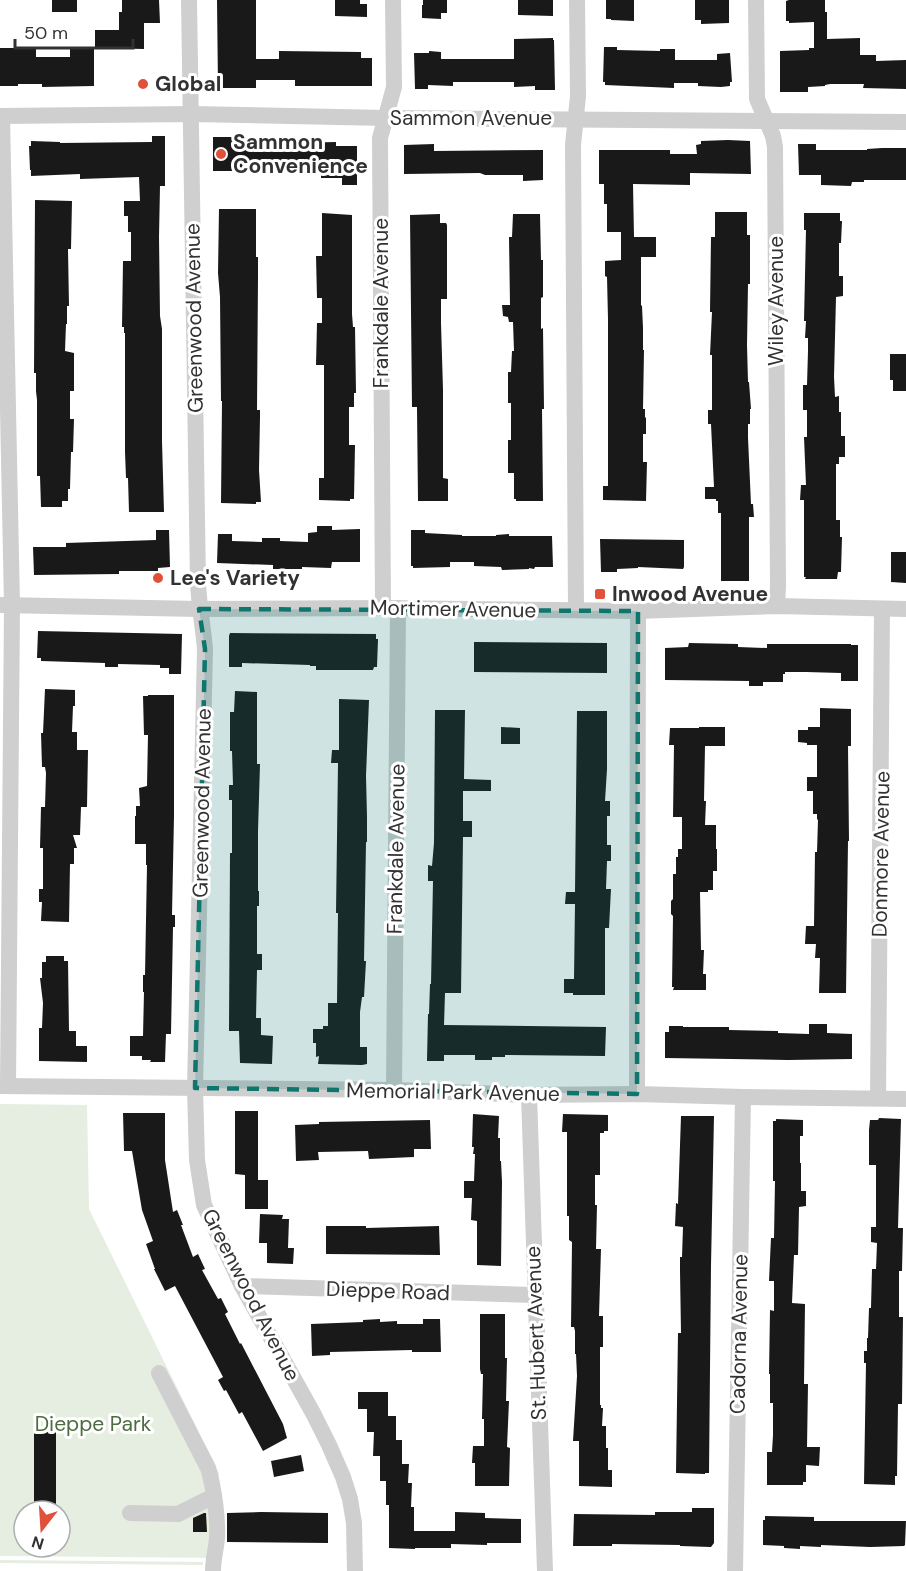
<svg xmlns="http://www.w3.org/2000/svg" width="906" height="1571" viewBox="0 0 906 1571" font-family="'DM Sans',sans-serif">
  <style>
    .green { fill: #e5eee1; fill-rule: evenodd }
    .building { fill: #191919 }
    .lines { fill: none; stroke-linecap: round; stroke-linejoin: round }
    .minor { stroke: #cfcfcf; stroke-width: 16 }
    .marked { fill: #0f766e; fill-opacity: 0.2; stroke: #0f766e; stroke-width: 4.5; stroke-dasharray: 12 8; stroke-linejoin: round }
    .poi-dot { fill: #e0513c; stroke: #fff; stroke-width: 2 }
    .labels { text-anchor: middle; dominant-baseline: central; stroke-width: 6; stroke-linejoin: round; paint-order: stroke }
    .poi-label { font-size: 21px; font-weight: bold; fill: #323232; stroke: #fff; text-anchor: start }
    .street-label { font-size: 21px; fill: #323232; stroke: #fff }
    .park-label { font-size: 21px; fill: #4c6d40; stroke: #fff }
  </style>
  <rect width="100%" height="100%" fill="#fff"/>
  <g class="green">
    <path d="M0,1104L87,1105L89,1209L219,1473L222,1558L0,1556ZM24,1511H60V1547H24Z"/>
    <path d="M0,1560L203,1562V1565L0,1563Z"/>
  </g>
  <g class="building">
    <rect x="52" y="0" width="25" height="12"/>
    <path d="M122,0H159L160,23H144V49L95,48V30H119V12H122Z"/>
    <path d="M217,0H256V59H279V51L361,52V58H372V86H295V80H256V88H218Z"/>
    <path d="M335,0H360V4H367V17L335,16Z"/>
    <path d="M423,0H447V13H441V19L422,18V5H423Z"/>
    <path d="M518,0H553V16L518,15Z"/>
    <path d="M606,0H634V21L611,20V19H606Z"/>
    <path d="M695,0H729V23L701,24V20H695Z"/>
    <path d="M789,0H825V12H827V39L860,38V55H876V61L906,60V89L863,88L864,84H830L825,85V86L808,87V92H780V51L809,50V48H814V22L789,23V21H786V1Z"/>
    <path d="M553,38V40H554L555,90H535V86L514,87V82H453V86L428,85V89H415L414,53H429V51L441,52V59H514V39Z"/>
    <path d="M70,47H94V86L42,87V84H18V86H0V48H36V57H70Z"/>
    <path d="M604,47H617V50L660,51V49H675V60H717V54L730,53L732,82H730V86L721,87L698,86V83H674V88L605,85V82H603Z"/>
    <path d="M152,136H165V186H160L159,237L160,316L162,329V441L164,512H129L128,478H126L125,452V333H124V327H122L123,261H131V232H128V216H124V201H140L139,177L80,179V174L31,176V170H30L29,146H31V141L60,142V143L152,142Z"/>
    <path d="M213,137H248V144L336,142V146H357V185H342V178H321V171H213Z"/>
    <path d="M728,140L750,141L751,174L690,173V185L633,184L634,237H656V257H641V305L642,306L643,328V350H644L643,409H645V417L646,418V434H643V462H647L646,501L603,500V486H608V319L607,277L605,276V261L621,260V232H607V204H604V184H599V150H670V154H697L696,145L701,144V141Z"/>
    <path d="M434,144V151L543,150V180L523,181V175H485L480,173L404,174V145Z"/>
    <path d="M798,144H816V150H867V149L882,148H906V180H864V182H852L851,186L821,185V175H799Z"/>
    <path d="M35,200L72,201L71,249H68L69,306H67V324H66L65,351L74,353V391H70V419H74L73,452H71L70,489H68V501H62V507H41L40,476H37V400L36,391V373H34Z"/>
    <path d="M219,209H256V257H258V277L257,410H260V417L259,470L261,502H256V504L221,503L222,401H221L220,297L218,273Z"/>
    <path d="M715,212H747V235H750V284H748L747,345L748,382H749L751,409H750V424H748V438L751,504H753L754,517H749V581H721V513H718V501H716V499H705V487H714L711,424H708V410H712V355H710L712,312H710L711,237H715Z"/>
    <path d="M322,213L352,215V314L353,327H355L356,393H354V407H349V445H355L354,499H350V501L319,500V478H324V365H316L317,323H322V298H317L316,256H322Z"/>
    <path d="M804,213H840V221H842L841,243H839V276H843V296L836,297L834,377L835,397L839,396V412H841V436H845V457H839V464H836V520H840V537H842L841,572H838L837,579H805L806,577H804V500H800L801,485H806L804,437H807V410H803V385H807L808,351V338H805L806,321H804L806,230H804Z"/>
    <path d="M440,214V223H446L447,225V299H441V323L443,390V478L448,479V501H418L417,409V407H412L410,215Z"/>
    <path d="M513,214H540L541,260H543V297L541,298V329L543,328L544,409H542L543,501H516V499H514V473H508V440H511V403H508V372H511L512,351H514L513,322H509L508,317L503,316L502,305H510L509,237H512Z"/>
    <path d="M890,354H906V391H893V380H890Z"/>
    <path d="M317,526H332V530L360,529V562H332L331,568L302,567V569H273V565L217,563L218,534H232V541L262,542V538H280V541L308,542V533L317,532Z"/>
    <path d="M156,530H169L170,567L158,568V571H119V574L34,575L33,547H66V543L156,540Z"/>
    <path d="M411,530H425V533L462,535V536H496V535L509,534V536H552L553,567H535L534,569L529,568V569L502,570L501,567L474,566V562H450V567L413,568V566H411Z"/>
    <path d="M600,539L684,540V567L683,569L638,567V568L617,569V572H601Z"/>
    <path d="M891,552H906V583L891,582Z"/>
    <path d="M38,631L182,634L181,674H169V668H160V665L118,664V667H105V663L41,661V658H37Z"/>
    <path d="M230,633L376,634V639H378L377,667H374L373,670H316V666H310V665L242,663V667H229V636Z"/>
    <path d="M474,642L607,643V673L474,672Z"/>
    <path d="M689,643L738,644V647L767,648V644H851V645H858V681H841V673L806,672H785V674H783V682H763V686H749V681L665,680V648L688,647Z"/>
    <path d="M45,689L75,690V706H73L72,732H77V750H88L87,807H81L80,835H73L77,848H74V864H70L69,922L41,921L42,902H39V889H43V848H40L41,807H45L46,773L45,767H42L41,733H43Z"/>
    <path d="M235,691L257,692V764H260L258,831V891H259V906H257V954H262V970H257L256,1018H261V1035L273,1036L272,1064L240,1063L239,1031H229L230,853H232V800H229V785H233L232,751H230V712H234Z"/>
    <path d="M148,695H174V816L172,915H175V927H173L171,1034H166L165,1062H150L151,1060H142V1056H130V1036H143L144,992H143V975H145L147,865H146V844H135V816H136V806H140L139,788L147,786L148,735H144L143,696H148Z"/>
    <path d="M339,699L369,700L366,776L367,817V842H366L364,961H366L364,997H362L360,1012V1047H367V1064L362,1065L318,1064L319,1056L316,1057V1043H313V1029H323V1026H328V1003H337L338,913H336L338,763H331L332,750H339Z"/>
    <path d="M820,708L851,709V746H848L849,841H848L846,993H819L820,958H815L816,944H805L806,926H814L815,852H817L818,820L817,819V814H813V791H807V777H817V745H807V743L798,742V730H808V727H820Z"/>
    <path d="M435,710H465L464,779L491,780V791H463V821H472V837H463L461,993H445L444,1025L606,1027L605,1056L505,1055V1057H492V1060H475V1055H444V1061H427L428,1014H429L430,984H431L433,881H428V865L432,866L434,843Z"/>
    <path d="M577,711H607V769L605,801H610V816H607V845H611V861H607L606,889H611L609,928H605V995H573V993H564V979H574L575,904H565L566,892H575Z"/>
    <path d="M501,727L520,728V744H501Z"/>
    <path d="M699,727H725V746H705L704,801H706L705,825H716V849H717V871H713V890H708V892H700L701,950H704L703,974H706V990H673L674,987H672L673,916L671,914V901L673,899V874H676V857H678V849H682V817H673L674,745H669L670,728H699Z"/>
    <path d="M46,956H64V961H68L69,1031H76V1046H87V1062L39,1061V1028H42L43,1003L40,978H42V962H46Z"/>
    <path d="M809,1024H827V1033L852,1034V1059L788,1060L665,1058V1032H669V1026H683V1027H729V1030L778,1031V1033L809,1034Z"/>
    <path d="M235,1111H258V1180H268V1209H245V1175L235,1174Z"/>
    <path d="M123,1113H165V1160L173,1212L177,1210L183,1225H181L193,1257L198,1254L205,1269L202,1270L218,1299L221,1298L228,1312L225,1314L240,1344L241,1343L283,1424L287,1438L263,1451L242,1412L239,1414L226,1390L224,1391L218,1380L223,1377L175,1286L165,1291L154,1269H155L146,1244L153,1241L142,1210L132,1151H124Z"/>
    <path d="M473,1114L499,1116L498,1138H500V1161H501L502,1182L501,1266L477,1265V1221L471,1220L472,1198H464V1181H474L475,1154H473L474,1147H472Z"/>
    <path d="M563,1114L608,1115V1131H604V1133H600V1175H595V1205H597L596,1249H601L599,1316H603V1347H600V1405H601V1408H603L602,1426H606V1448H608V1470H612V1487L579,1486V1441H573L577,1376L576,1354H575V1331L574,1327H571L572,1242L569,1240V1216H567V1132H562Z"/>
    <path d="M681,1116H714L711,1265L709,1473H705V1474L676,1473L678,1333H681L680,1271V1257H682L683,1227L675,1226L676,1203L678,1204Z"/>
    <path d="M879,1118L901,1119L898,1228H903L902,1271H899V1317H903L902,1404H898L897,1476H895V1485L864,1484L866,1363H864V1351H867V1338H868L869,1308H871L872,1269H876L877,1243L871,1242V1227H876V1165H869V1130L870,1120H878Z"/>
    <path d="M776,1119L803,1120V1136H800V1163H801V1191H806V1206L799,1207L798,1255H794L792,1303L805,1304L804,1384H808L807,1447H820L819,1466L806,1465V1482H803V1485H767V1452H772L773,1435V1403H770V1374H769L770,1310L774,1311V1281H769L771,1238H774L775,1181H773V1121H776Z"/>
    <path d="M430,1120L431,1149H414V1157L369,1159L368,1151L318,1152L319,1160L296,1161L295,1125L319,1124V1122Z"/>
    <path d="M260,1214L283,1215L282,1219H289L288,1248H294L293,1264L267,1263V1243H259Z"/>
    <path d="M326,1226H366V1228L439,1226L440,1255L326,1254Z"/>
    <path d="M480,1314H505V1358H507L506,1401H509L507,1447L510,1448L509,1486H475V1463H472L473,1446H484V1419H482L483,1374H481L480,1369Z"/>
    <path d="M380,1319V1322L397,1321V1324H423V1319H440L441,1352H412V1350L330,1352V1355L312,1356L311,1324L363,1322V1320Z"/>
    <path d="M358,1392H388V1416H396V1440H402V1464H409L408,1483H412L411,1507H414V1531H455V1512L485,1513V1518L521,1519V1543H487V1545L451,1544V1548H415V1549L389,1548V1505H386V1481H380V1456H373L374,1432H367V1409H358Z"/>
    <rect x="34" y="1432" width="22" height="79"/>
    <path d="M301,1455L304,1471L274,1477L271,1461Z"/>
    <path d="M692,1508H714V1543L711,1547L680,1546V1545L612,1544V1546H573L574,1514L655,1515V1512H692Z"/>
    <path d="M261,1512L328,1513V1543L227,1542V1513Z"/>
    <path d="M204,1513H206L207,1532H193V1518Z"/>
    <path d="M765,1516L814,1517V1521H906L905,1545L904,1546L870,1547L821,1545V1547L800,1546V1549L784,1548V1546L763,1545V1520H765Z"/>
  </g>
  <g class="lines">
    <g class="minor">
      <path d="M189,0L198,583C199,605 203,627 205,649L195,1088L197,1160L204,1205L242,1286L313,1413L329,1445L343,1477L350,1499L354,1523L355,1571"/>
      <path d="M756,0L757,99L773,136L775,147L778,586L777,606"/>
      <path d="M0,116L191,114L385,118L906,122"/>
      <path d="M2,116L12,605L8,1086"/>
      <path d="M0,605L199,609L383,608L638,611L777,606L906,609"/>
      <path d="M383,608L380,138L394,87L393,0"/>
      <path d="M576,610L573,145L578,96L577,0"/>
      <path d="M0,1086L394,1090L529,1095L637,1094L743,1097L906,1099"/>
      <path d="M394,1090L398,608"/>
      <path d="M637,1094L638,611"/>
      <path d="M529,1095L545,1571"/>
      <path d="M878,1098L882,609"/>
      <path d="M242,1286L535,1295"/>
      <path d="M159,1373L208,1468C214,1488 218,1518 217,1538C216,1550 213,1559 213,1571"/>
      <path d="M130,1513L178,1514L214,1496"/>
      <path d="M735,1571L743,1097"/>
    </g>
  </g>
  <path class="marked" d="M199,609L638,611L637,1094L195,1088L205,649Z"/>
  <g class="poi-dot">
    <circle cx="143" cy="84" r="6"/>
    <circle cx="221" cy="154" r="6"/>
    <circle cx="158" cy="578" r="6"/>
    <rect x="594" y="588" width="12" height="12" rx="3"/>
  </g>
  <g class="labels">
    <g class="poi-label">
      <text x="155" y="84">Global</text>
      <text x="233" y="142">Sammon<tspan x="233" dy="24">Convenience</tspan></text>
      <text x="170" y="578">Lee's Variety</text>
      <text x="612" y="594">Inwood Avenue</text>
    </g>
    <g class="street-label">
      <text x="471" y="118">Sammon Avenue</text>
      <text transform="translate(776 301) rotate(-90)">Wiley Avenue</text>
      <text transform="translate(381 303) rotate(-90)">Frankdale Avenue</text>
      <text transform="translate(194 318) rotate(-91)">Greenwood Avenue</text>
      <text transform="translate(453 609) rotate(1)">Mortimer Avenue</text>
      <text transform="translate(202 803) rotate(-89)">Greenwood Avenue</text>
      <text transform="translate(396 849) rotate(-89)">Frankdale Avenue</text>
      <text transform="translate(881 854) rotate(-89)">Donmore Avenue</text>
      <text transform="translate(453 1092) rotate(1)">Memorial Park Avenue</text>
      <text transform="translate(388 1291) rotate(2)">Dieppe Road</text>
      <text transform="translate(251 1295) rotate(63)">Greenwood Avenue</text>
      <text transform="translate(536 1333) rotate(-92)">St. Hubert Avenue</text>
      <text transform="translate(739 1334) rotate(-89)">Cadorna Avenue</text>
    </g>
    <g class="park-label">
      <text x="93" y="1424">Dieppe Park</text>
    </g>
  </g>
  <g transform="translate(42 1529) rotate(197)"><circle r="28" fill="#ffffff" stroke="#adadad" stroke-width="1.5"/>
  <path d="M0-4.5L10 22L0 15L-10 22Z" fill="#e0513c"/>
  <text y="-9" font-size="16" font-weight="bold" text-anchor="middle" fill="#323232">N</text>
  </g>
  <path d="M15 39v9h118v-9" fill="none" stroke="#323232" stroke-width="3"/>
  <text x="24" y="39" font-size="18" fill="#323232" stroke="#ffffff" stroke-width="4.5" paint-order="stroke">50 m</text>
</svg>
